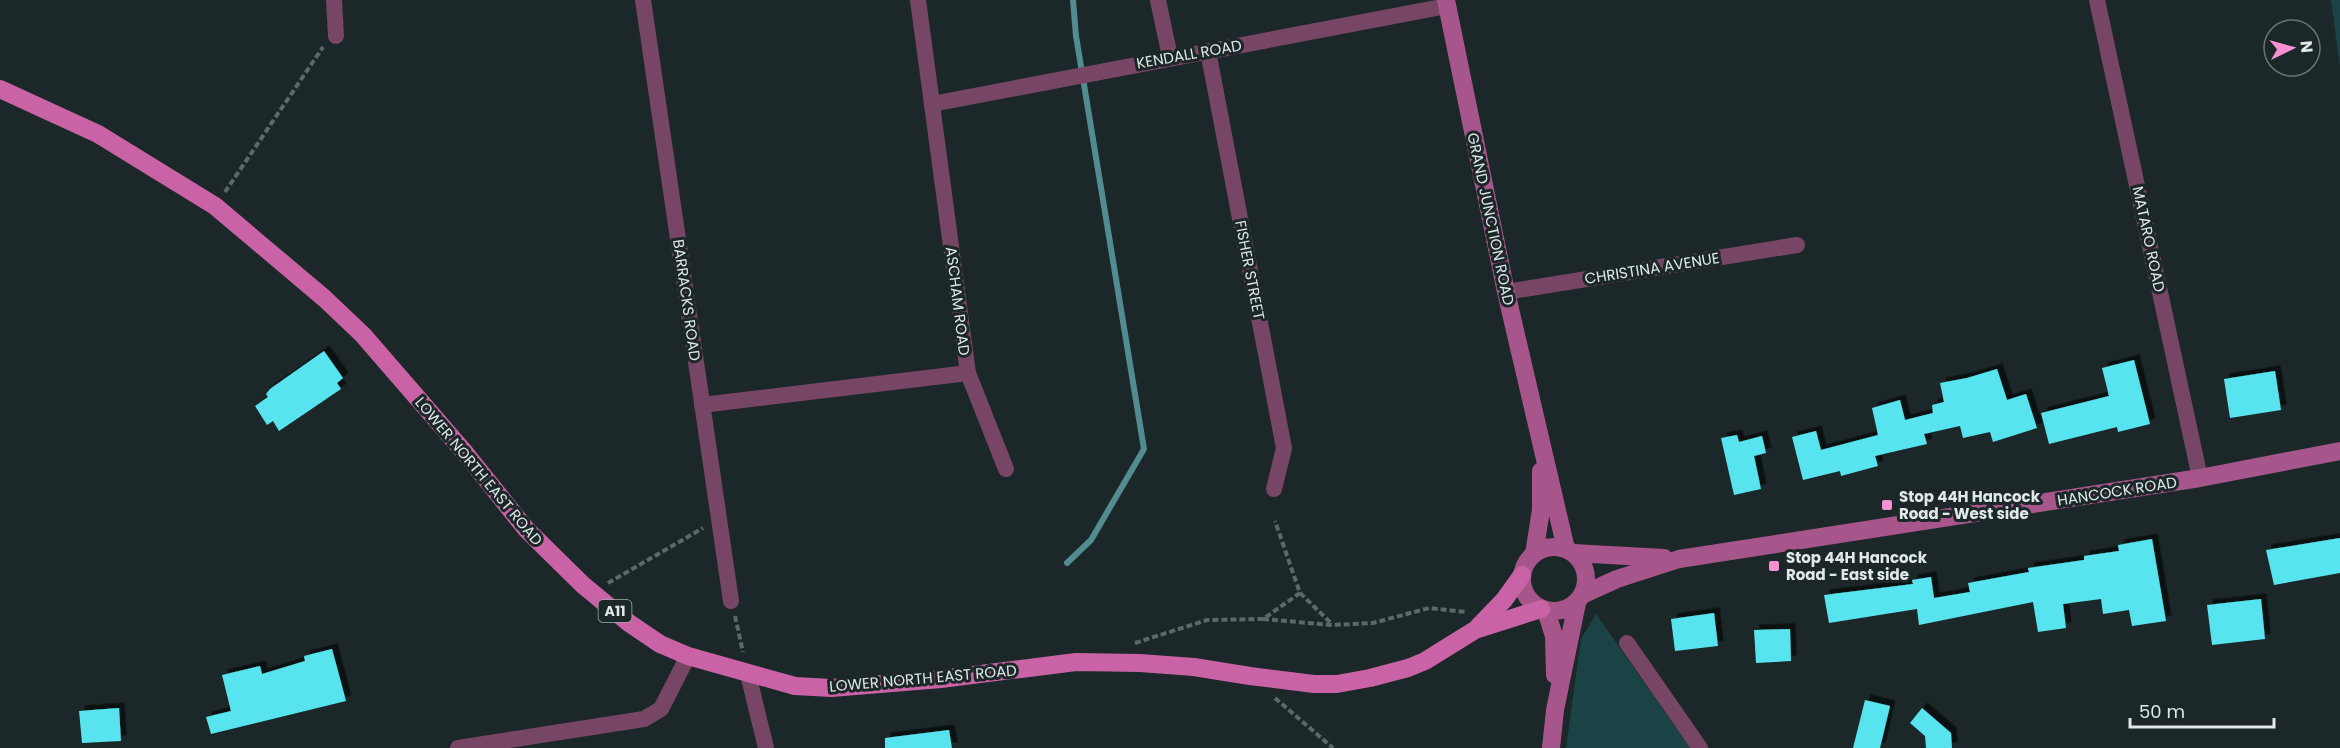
<svg xmlns="http://www.w3.org/2000/svg" width="2340" height="748" viewBox="0 0 2340 748" font-family="Poppins,sans-serif">
  <style>
    .green { fill: #1b4346 }
    .lines { fill: none; stroke-linecap: round; stroke-linejoin: round }
    .stream { stroke: #538c90; stroke-width: 6 }
    .building { fill: #58e4ef; filter: url(#shadow) }
    .path { stroke: #5d6869; stroke-width: 4; stroke-dasharray: 6 3; stroke-linecap: butt }
    .minor { stroke: #784665; stroke-width: 16 }
    .secondary { stroke: #a6568a; stroke-width: 18 }
    .primary { stroke: #ca63a6; stroke-width: 18 }
    .poi-dot { fill: #f590d1; stroke: #1b2728; stroke-width: 2 }
    .labels { text-anchor: middle; dominant-baseline: central; stroke-width: 6; stroke-linejoin: round; paint-order: stroke }
    .shield { fill: #1b2728; stroke: #a5aeae; stroke-width: 1.5 }
    .shield-label { font-size: 14px; font-weight: bold; fill: #e0e8e8 }
    .street-label { font-size: 15px; fill: #e0e8e8; stroke: #1b2728 }
    .poi-label { font-size: 15px; font-weight: bold; fill: #e0e8e8; stroke: #1b2728; text-anchor: start }
  </style>
  <defs>
    <filter id="shadow"><feDropShadow dx="5.5" dy="-5.5" stdDeviation="0" flood-color="#0009"/></filter>
  </defs>
  <rect width="100%" height="100%" fill="#1b2728"/>
  <g class="green">
    <path d="M2331,0H2340V67Z"/>
    <path d="M1596,614L1690,748H1566L1581,639Z"/>
  </g>
  <g class="lines">
    <path class="stream" d="M1067,563L1091,540L1144,449L1076,36L1073,0"/>
  </g>
  <g class="building">
    <path d="M324,351L343,378L337,383L341,389L279,431L273,421L267,425L255,406L268,397L266,394L270,389Z"/>
    <path d="M2134,360L2150,424L2118,432L2117,427L2049,444L2041,413L2109,396L2102,368Z"/>
    <path d="M1997,369L2007,400L2026,394L2037,428L1993,442L1990,432L1963,438L1960,426L1924,434L1927,444L1875,456L1878,466L1841,476L1840,471L1803,480L1792,437L1816,431L1821,450L1878,435L1872,408L1900,400L1905,420L1933,413L1932,405L1944,402L1940,383L1967,378Z"/>
    <path d="M2275,371L2281,410L2230,418L2224,379Z"/>
    <path d="M1737,435L1739,442L1762,436L1766,453L1754,456L1761,489L1734,495L1721,438Z"/>
    <path d="M2340,538V573L2274,585L2266,550Z"/>
    <path d="M2152,539L2166,621L2132,626L2129,610L2103,614L2101,599L2063,604L2066,628L2038,632L2033,602L1919,625L1917,609L1829,623L1824,595L1913,584L1912,580L1931,577L1934,598L1970,592L1968,583L2029,572L2028,568L2084,560V556L2119,551L2118,545Z"/>
    <path d="M2261,599L2265,639L2212,645L2207,605Z"/>
    <path d="M1714,613L1718,646L1675,651L1671,619Z"/>
    <path d="M1790,629L1791,661L1756,663L1754,630Z"/>
    <path d="M332,649L346,701L211,734L206,717L231,711L222,675L260,666L262,674L305,661L304,656Z"/>
    <path d="M1865,700L1890,706L1880,748H1853Z"/>
    <path d="M119,708L121,741L82,743L79,711Z"/>
    <path d="M1922,708L1951,733L1952,748H1926L1925,736L1910,723Z"/>
    <path d="M949,730L952,748H885V738Z"/>
  </g>
  <g class="lines">
    <g class="path">
      <path d="M225,192L323,47"/>
      <path d="M608,583L703,528"/>
      <path d="M1300,593L1332,624"/>
      <path d="M735,616L743,652"/>
      <path d="M1263,619L1332,625L1373,623L1429,608L1466,612"/>
      <path d="M1135,643L1207,620L1263,619L1300,593L1275,521"/>
      <path d="M1275,698L1333,748"/>
    </g>
    <g class="minor">
      <path d="M334,0L336,36"/>
      <path d="M643,0L731,601"/>
      <path d="M1158,0L1170,57"/>
      <path d="M2097,0L2200,478"/>
      <path d="M1208,51L1284,448L1274,489"/>
      <path d="M932,104L1447,6"/>
      <path d="M1506,292L1797,245"/>
      <path d="M968,373L1006,469"/>
      <path d="M702,405L968,373L918,0"/>
      <path d="M1627,643L1700,748"/>
      <path d="M748,674L766,748"/>
      <path d="M458,748L644,719L661,709L688,656"/>
    </g>
    <g class="secondary">
      <path d="M1446,0L1506,292L1566,549"/>
      <circle cx="1554" cy="579" r="32"/>
      <path d="M1573,553L1664,558"/>
      <path d="M1534,554L1541,510V471"/>
      <path d="M1584,594L1617,579L1679,559L2200,478L2340,451"/>
      <path d="M1546,611L1554,636L1555,675"/>
      <path d="M1551,748L1555,710L1577,603"/>
    </g>
    <g class="primary">
      <path d="M0,89L98,134L215,206L324,298L363,335L466,454L526,529L583,585L629,623L660,644L688,656L795,686L831,688L941,679L1076,662L1140,663L1194,667L1250,676L1314,684H1337L1370,678L1408,668L1425,661L1475,630L1541,609"/>
      <path d="M1478,627L1504,600L1522,575"/>
    </g>
  </g>
  <g class="poi-dot">
    <rect x="1881" y="499" width="12" height="12" rx="3"/>
    <rect x="1768" y="560" width="12" height="12" rx="3"/>
  </g>
  <g class="labels">
    <rect class="shield" x="598.5" y="600" width="33" height="22" rx="4.5"/>
    <g class="shield-label">
      <text x="615" y="611">A11</text>
    </g>
    <g class="street-label">
      <text transform="translate(1189 54) rotate(-10)">KENDALL ROAD</text>
      <text transform="translate(1491 219) rotate(78)">GRAND JUNCTION ROAD</text>
      <text transform="translate(2149 239) rotate(78)">MATARO ROAD</text>
      <text transform="translate(1652 268) rotate(-9)">CHRISTINA AVENUE</text>
      <text transform="translate(1250 270) rotate(79)">FISHER STREET</text>
      <text transform="translate(687 300) rotate(82)">BARRACKS ROAD</text>
      <text transform="translate(958 301) rotate(83)">ASCHAM ROAD</text>
      <text transform="translate(479 471) rotate(50)">LOWER NORTH EAST ROAD</text>
      <text transform="translate(2117 491) rotate(-9)">HANCOCK ROAD</text>
      <text transform="translate(923 678) rotate(-5)">LOWER NORTH EAST ROAD</text>
    </g>
    <g class="poi-label">
      <text x="1899" y="496">Stop 44H Hancock<tspan x="1899" dy="17">Road - West side</tspan></text>
      <text x="1786" y="557">Stop 44H Hancock<tspan x="1786" dy="17">Road - East side</tspan></text>
    </g>
  </g>
  <g transform="translate(2292 48) rotate(85)"><circle r="28" fill="#1b2728" stroke="#6a7475" stroke-width="1.5"/>
  <path d="M0-4.5L10 22L0 15L-10 22Z" fill="#f590d1"/>
  <text y="-9" font-size="16" font-weight="bold" text-anchor="middle" fill="#e0e8e8">N</text>
  </g>
  <path d="M2130 718v9h144v-9" fill="none" stroke="#e0e8e8" stroke-width="3"/>
  <text x="2139" y="718" font-size="18" fill="#e0e8e8" stroke="#1b2728" stroke-width="4.5" paint-order="stroke">50 m</text>
</svg>
